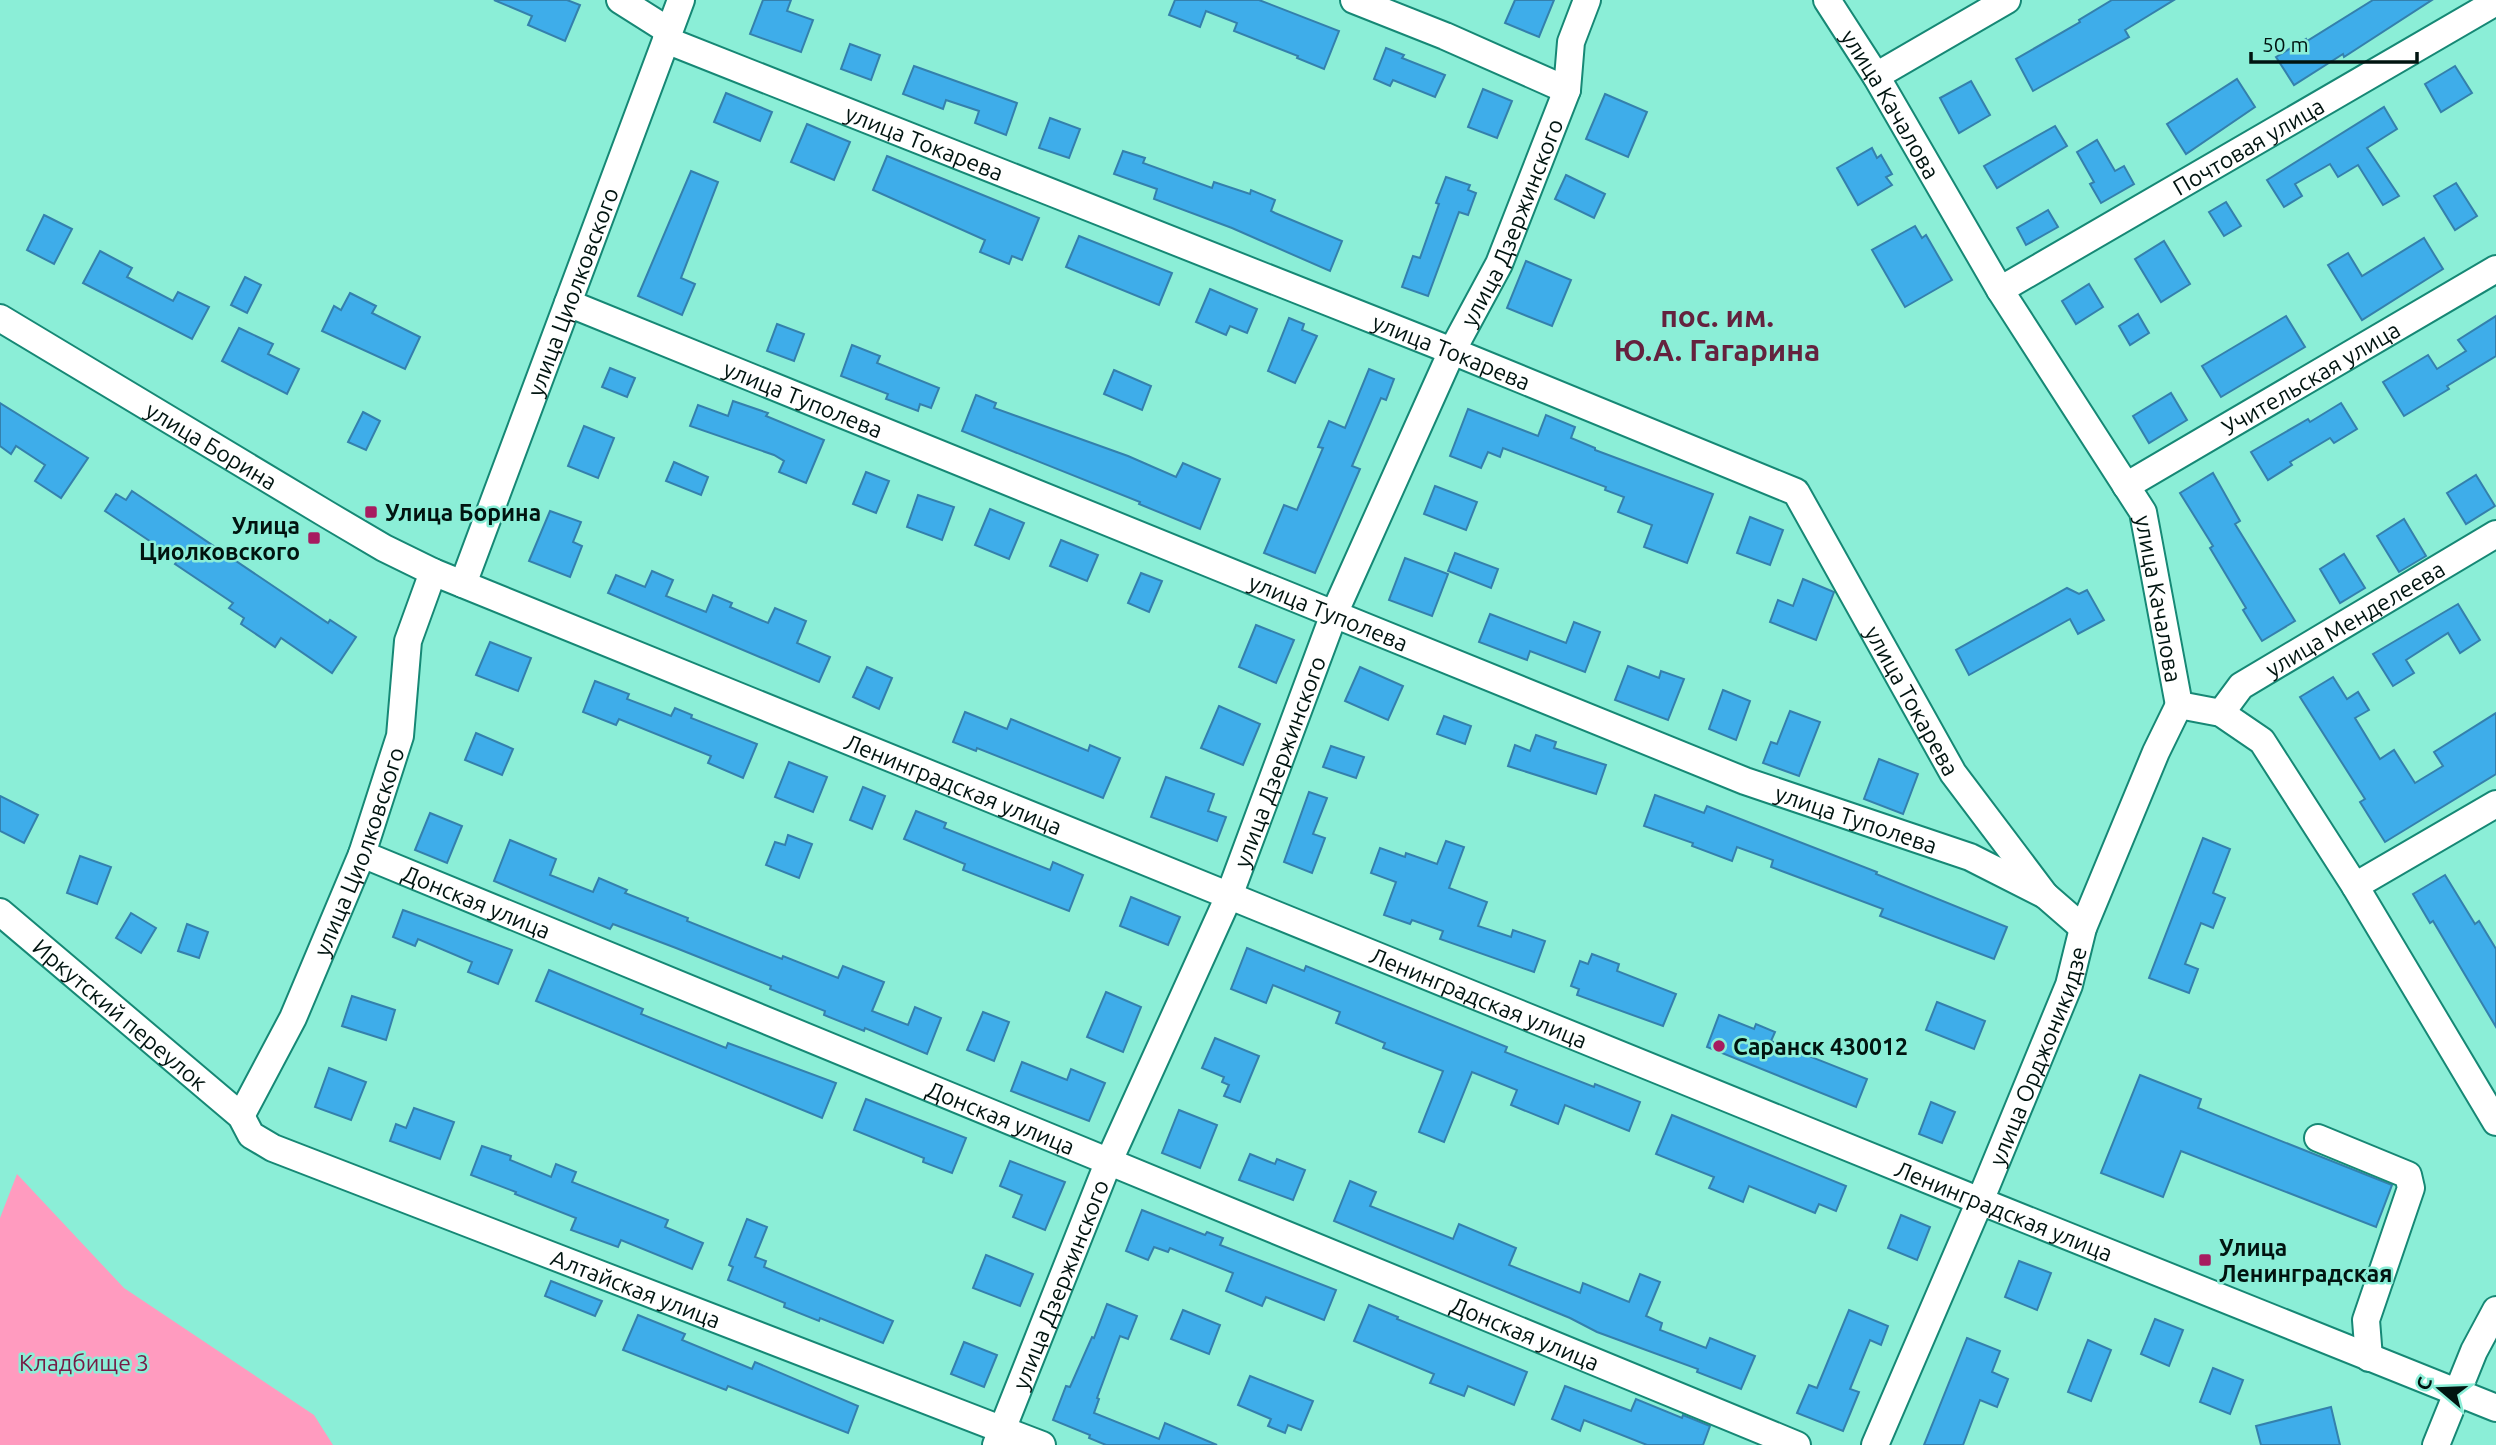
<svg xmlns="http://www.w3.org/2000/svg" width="2496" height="1445" viewBox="0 0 2496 1445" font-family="Ubuntu,sans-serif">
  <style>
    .green { fill: #ff9bbf }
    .building { fill: #3eadea; stroke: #3480ac; stroke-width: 2 }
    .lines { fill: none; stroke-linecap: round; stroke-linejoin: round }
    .minor-casing { stroke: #168875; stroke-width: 30 }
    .minor { stroke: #fff; stroke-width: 26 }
    .poi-dot { fill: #a71c60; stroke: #8beed7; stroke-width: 2.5 }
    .labels { text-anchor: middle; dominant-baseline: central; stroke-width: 5; stroke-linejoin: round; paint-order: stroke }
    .street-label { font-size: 23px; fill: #011410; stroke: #8beed7 }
    .poi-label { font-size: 23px; font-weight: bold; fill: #011410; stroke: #8beed7; text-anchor: start }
    .park-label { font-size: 23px; fill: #761b45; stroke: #8beed7 }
    .district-label { font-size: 30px; font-weight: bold; fill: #64223e; stroke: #8beed7 }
  </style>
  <rect width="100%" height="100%" fill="#8beed7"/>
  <path class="green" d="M17,1174L124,1288L314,1415L333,1445H0V1218Z"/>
  <g class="building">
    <path d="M494,0H567L580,5L565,41L528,25L532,16Z"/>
    <path d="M763,0H791L787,11L813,20L801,52L750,34Z"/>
    <path d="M1175,0H1259L1339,31L1324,69L1297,58L1298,56L1234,31L1237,23L1206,11L1200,27L1169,15Z"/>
    <path d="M1515,0H1554L1539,37L1505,23Z"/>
    <path d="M2112,0H2174L2125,30L2129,37L2033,91L2016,59L2080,22L2079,20Z"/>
    <path d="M2373,0H2432L2344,57L2343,54L2294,85L2276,57L2306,39L2307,41Z"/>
    <path d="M850,44L880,55L871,80L841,69Z"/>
    <path d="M1386,48L1404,55L1402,58L1445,75L1435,97L1393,80L1390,86L1374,79Z"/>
    <path d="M914,66L1017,103L1006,135L975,123L979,111L946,100L943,109L903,94Z"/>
    <path d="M2455,66L2472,93L2441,112L2425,84Z"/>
    <path d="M2237,79L2255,107L2186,154L2167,124Z"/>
    <path d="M1971,81L1990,115L1959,133L1940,98Z"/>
    <path d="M1483,89L1512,101L1497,138L1468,127Z"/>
    <path d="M726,93L772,112L760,141L714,122Z"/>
    <path d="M1605,94L1647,112L1628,157L1586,139Z"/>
    <path d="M2384,107L2397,129L2367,148L2399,196L2383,205L2358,165L2338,177L2330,164L2295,184L2302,196L2284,207L2267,180Z"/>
    <path d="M1050,118L1080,129L1069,158L1039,148Z"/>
    <path d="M807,124L850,142L834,180L791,162Z"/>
    <path d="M2055,126L2067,146L1997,188L1984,166Z"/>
    <path d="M2097,140L2115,171L2124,166L2134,184L2101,203L2090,184L2094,182L2077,152Z"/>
    <path d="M1872,148L1877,158L1881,155L1892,174L1886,177L1892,185L1858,205L1837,168Z"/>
    <path d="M1123,151L1145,158L1143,163L1212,188L1214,182L1250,194L1251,190L1275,200L1271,211L1275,213L1342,241L1330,271L1232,228L1154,199L1157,189L1114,174Z"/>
    <path d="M887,156L1039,218L1022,260L1012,256L1009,264L980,252L985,240L873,190Z"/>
    <path d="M691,171L718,182L681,278L695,284L682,315L638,296Z"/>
    <path d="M1566,175L1605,194L1594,218L1555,199Z"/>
    <path d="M1446,177L1470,185L1468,190L1476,193L1468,215L1459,212L1428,296L1402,287L1413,256L1420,258L1439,204L1436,203Z"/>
    <path d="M2456,183L2477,216L2455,230L2434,196Z"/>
    <path d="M2226,202L2241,226L2224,236L2209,212Z"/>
    <path d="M2048,210L2058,227L2026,245L2017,228Z"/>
    <path d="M44,215L72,229L54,264L27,250Z"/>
    <path d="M1915,226L1922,238L1926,235L1952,280L1905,307L1872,250Z"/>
    <path d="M1079,236L1172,273L1159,305L1066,267Z"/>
    <path d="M2424,238L2443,269L2362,320L2328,265L2348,253L2362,276Z"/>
    <path d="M2164,241L2190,284L2161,302L2135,259Z"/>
    <path d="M100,251L132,268L127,277L173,301L178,292L209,307L192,339L83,283Z"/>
    <path d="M1526,261L1571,280L1552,326L1507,308Z"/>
    <path d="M245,277L261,285L247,313L231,305Z"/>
    <path d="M2089,284L2103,307L2076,324L2062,301Z"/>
    <path d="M1210,289L1257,309L1247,333L1230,326L1226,335L1196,322Z"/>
    <path d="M350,293L376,306L372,313L420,337L405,369L322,331L334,306L341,310Z"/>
    <path d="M2138,314L2149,333L2130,345L2119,326Z"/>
    <path d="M2286,316L2305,347L2221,397L2202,366Z"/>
    <path d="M2496,316V356L2447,386L2449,389L2404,416L2383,382L2428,355L2437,369L2466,351L2458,340Z"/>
    <path d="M1289,318L1304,324L1302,330L1317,336L1295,383L1268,371Z"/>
    <path d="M777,324L804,334L794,361L767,351Z"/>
    <path d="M239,328L273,344L268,354L299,369L287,394L222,361Z"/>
    <path d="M852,345L880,356L877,363L939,388L931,408L920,404L918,411L886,399L888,394L841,376Z"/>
    <path d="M610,368L635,378L627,397L602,387Z"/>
    <path d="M1369,369L1394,379L1386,400L1381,398L1352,466L1360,469L1315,573L1264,553L1284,505L1297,510L1323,448L1318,447L1329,421L1345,428Z"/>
    <path d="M1114,370L1151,386L1142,410L1104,394Z"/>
    <path d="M2171,393L2187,420L2149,443L2133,416Z"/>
    <path d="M976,395L996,403L994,408L1128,456L1176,477L1183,463L1220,479L1200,529L1139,504L1140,502L962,431Z"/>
    <path d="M733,401L768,413L766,416L824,440L806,483L779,472L784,461L774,455L690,426L698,405L728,416Z"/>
    <path d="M0,403L88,458L61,498L35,481L45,465L16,446L11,454L0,446Z"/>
    <path d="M2341,403L2357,429L2334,443L2330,438L2290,462L2292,465L2268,480L2251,452L2308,419L2310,422Z"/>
    <path d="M1468,409L1538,436L1546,415L1575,427L1571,438L1595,448V450L1713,494L1687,563L1644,547L1652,525L1618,512L1624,497L1605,490L1606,487L1503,448L1500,457L1488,452L1481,468L1450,456Z"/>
    <path d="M363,412L380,421L366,450L348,442Z"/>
    <path d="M584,426L614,438L598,478L568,466Z"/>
    <path d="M674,462L708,477L701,495L666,481Z"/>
    <path d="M866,472L889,481L876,513L853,504Z"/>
    <path d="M2213,473L2240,521L2235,524L2295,621L2262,641L2243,610L2246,608L2210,548L2213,546L2180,493Z"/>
    <path d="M2476,475L2495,506L2466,524L2447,493Z"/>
    <path d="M1435,486L1477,502L1466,530L1424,514Z"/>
    <path d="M132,491L328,623L330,620L356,637L332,673L281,638L275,647L241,624L244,618L229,608L233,603L175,564L178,560L105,511L116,494L126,500Z"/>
    <path d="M918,495L954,507L942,540L907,527Z"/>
    <path d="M990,509L1024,523L1009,559L975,545Z"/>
    <path d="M550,511L581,522L573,542L582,546L570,577L529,561Z"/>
    <path d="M1750,517L1783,530L1770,565L1737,553Z"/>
    <path d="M2404,519L2426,556L2399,572L2377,536Z"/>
    <path d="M1061,540L1098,555L1087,581L1050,566Z"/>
    <path d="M1455,553L1498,569L1491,588L1448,571Z"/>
    <path d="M2344,554L2365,588L2340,603L2320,569Z"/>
    <path d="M1405,558L1448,574L1432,616L1389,600Z"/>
    <path d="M652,571L673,580L666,596L706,612L713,595L732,603L730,607L768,623L775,608L806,621L797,643L830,657L819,682L608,593L616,575L645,587Z"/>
    <path d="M1141,573L1162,581L1149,612L1128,603Z"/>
    <path d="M1803,579L1834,592L1816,640L1770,622L1778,600L1793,606Z"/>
    <path d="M2067,588L2079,594L2087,590L2104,620L2078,634L2070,619L1969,675L1956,650Z"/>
    <path d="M2458,604L2480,640L2460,653L2448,633L2406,660L2414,673L2393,686L2373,654Z"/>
    <path d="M1490,614L1566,643L1574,622L1600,632L1585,672L1530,651L1527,660L1479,642Z"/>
    <path d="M1256,625L1294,640L1276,683L1239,667Z"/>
    <path d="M490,642L531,658L518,691L476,675Z"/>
    <path d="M1628,666L1659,678L1661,671L1684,679L1668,720L1615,700Z"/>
    <path d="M867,667L892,678L879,709L853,697Z"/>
    <path d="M1360,667L1403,686L1388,720L1345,701Z"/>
    <path d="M2333,677L2347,699L2358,692L2369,710L2355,718L2380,759L2394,750L2415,783L2443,766L2434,752L2496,713V774L2385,842L2360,802L2365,799L2300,697Z"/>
    <path d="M595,681L629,694L627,699L671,716L675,708L692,715L691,718L757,744L743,778L708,763L711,756L619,719L616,725L583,712Z"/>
    <path d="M1723,690L1750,701L1736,740L1709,729Z"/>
    <path d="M1219,706L1260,724L1243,765L1201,748Z"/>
    <path d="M1790,711L1820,722L1799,776L1763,763L1771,742L1777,744Z"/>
    <path d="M965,712L1007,729L1011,719L1088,751L1090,745L1120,758L1103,798L977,748L976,751L953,742Z"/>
    <path d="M1444,716L1471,726L1465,744L1437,734Z"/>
    <path d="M476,733L513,749L502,775L465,760Z"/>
    <path d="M1536,735L1556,742L1554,748L1606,765L1596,794L1508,766L1515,745L1530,751Z"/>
    <path d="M1331,746L1364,757L1356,778L1323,767Z"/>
    <path d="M1879,759L1918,774L1903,814L1864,799Z"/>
    <path d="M789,762L827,777L813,812L775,797Z"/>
    <path d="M1166,777L1214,794L1208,811L1226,817L1217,841L1151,817Z"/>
    <path d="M863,787L885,796L872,829L850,820Z"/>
    <path d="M1309,792L1327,798L1313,834L1325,838L1312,873L1284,862Z"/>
    <path d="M1655,795L1704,813L1707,806L1877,872L1876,874L2007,927L1994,959L1880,916L1883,909L1771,867L1773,860L1737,847L1732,861L1692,846L1693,843L1644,826Z"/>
    <path d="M0,796L38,815L24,843L0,831Z"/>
    <path d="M916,811L946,823L944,828L1050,870L1053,862L1083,875L1069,911L963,870L965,864L904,839Z"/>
    <path d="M430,813L462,826L447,863L415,850Z"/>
    <path d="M788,835L812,844L799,878L766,865L775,842L785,845Z"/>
    <path d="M2203,838L2230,849L2213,893L2225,898L2213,928L2201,923L2185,964L2198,969L2189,993L2149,978Z"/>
    <path d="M510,840L556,859L550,875L593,892L599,878L627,890L625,893L688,918L687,921L782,959L783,956L838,978L843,966L884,982L872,1011L908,1025L915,1007L941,1018L927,1054L865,1028L864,1031L824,1015L825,1011L770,989L771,986L676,948L613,924L610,929L494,881Z"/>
    <path d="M1446,841L1464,847L1449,888L1487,902L1478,926L1511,937L1513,930L1545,941L1534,972L1440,939L1443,931L1412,920L1410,924L1384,915L1396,882L1371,873L1380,848L1405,857L1406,853L1437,864Z"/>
    <path d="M80,856L111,867L97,904L67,893Z"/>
    <path d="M2445,875L2475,924L2479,921L2496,949V1027L2433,921L2430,923L2413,894Z"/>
    <path d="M1131,897L1180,917L1168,945L1120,926Z"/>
    <path d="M403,910L512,950L498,984L468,972L472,962L418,939L415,946L393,937Z"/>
    <path d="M131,913L156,928L141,953L116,938Z"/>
    <path d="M187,924L208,932L199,958L178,951Z"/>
    <path d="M1247,948L1304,971L1306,966L1507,1047L1505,1052L1594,1087L1595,1084L1640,1102L1629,1131L1565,1105L1558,1124L1511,1105L1517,1090L1472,1072L1444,1142L1419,1132L1443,1071L1383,1048L1385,1043L1336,1023L1340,1012L1273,985L1266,1003L1231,989Z"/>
    <path d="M1592,954L1619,964L1617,971L1676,994L1663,1026L1577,995L1579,989L1571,986L1580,961L1588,964Z"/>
    <path d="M549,970L643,1009L641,1014L726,1048L728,1043L836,1083L822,1118L536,1001Z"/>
    <path d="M1106,992L1141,1007L1123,1052L1087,1037Z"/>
    <path d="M352,996L395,1010L386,1040L342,1026Z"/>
    <path d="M1937,1002L1985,1021L1974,1049L1926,1030Z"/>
    <path d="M983,1012L1009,1022L994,1061L967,1050Z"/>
    <path d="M1719,1015L1754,1029L1756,1024L1775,1032L1771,1041L1867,1079L1856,1107L1707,1047Z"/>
    <path d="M1215,1038L1259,1056L1240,1102L1224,1096L1229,1085L1222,1082L1224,1077L1202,1068Z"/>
    <path d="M1022,1062L1067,1080L1071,1069L1105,1083L1089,1121L1011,1091Z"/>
    <path d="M329,1068L366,1082L351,1120L315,1107Z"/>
    <path d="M2140,1075L2201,1099L2198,1108L2392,1185L2376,1227L2181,1151L2163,1197L2101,1173Z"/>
    <path d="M866,1099L966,1138L952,1173L923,1162L924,1158L854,1130Z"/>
    <path d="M1931,1102L1955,1112L1942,1143L1919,1134Z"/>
    <path d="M414,1108L454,1122L440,1159L390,1141L396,1124L406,1128Z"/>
    <path d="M1179,1110L1217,1125L1200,1168L1162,1153Z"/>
    <path d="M1672,1115L1846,1186L1836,1211L1819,1204L1815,1213L1749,1186L1743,1202L1709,1188L1714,1177L1656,1154Z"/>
    <path d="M482,1146L511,1156L510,1160L551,1177L556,1164L576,1172L572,1182L668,1220L665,1227L703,1243L692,1269L621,1240L618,1247L571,1230L576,1218L515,1194L516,1192L471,1175Z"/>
    <path d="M1250,1154L1275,1164L1277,1159L1305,1170L1293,1200L1239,1180Z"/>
    <path d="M1010,1161L1065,1182L1045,1230L1013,1217L1022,1195L1000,1186Z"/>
    <path d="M1350,1181L1376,1192L1370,1206L1453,1239L1459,1224L1516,1248L1509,1265L1580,1293L1583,1283L1629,1302L1640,1274L1660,1282L1646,1316L1662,1323L1660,1330L1706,1348L1710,1338L1755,1356L1741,1389L1697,1372L1698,1369L1597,1332L1570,1318L1334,1221Z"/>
    <path d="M1142,1210L1205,1235L1207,1232L1223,1238L1220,1245L1336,1290L1324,1320L1266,1297L1262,1306L1226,1291L1233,1273L1170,1248L1168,1252L1154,1247L1148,1260L1126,1251Z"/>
    <path d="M1901,1215L1930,1227L1917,1260L1888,1248Z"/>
    <path d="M747,1219L767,1227L755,1257L766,1261L764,1267L893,1321L883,1343L820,1318L819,1321L784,1307L785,1303L728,1280L733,1267L729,1265Z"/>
    <path d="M986,1255L1033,1274L1020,1306L973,1288Z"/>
    <path d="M2019,1261L2051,1273L2037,1310L2005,1297Z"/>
    <path d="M551,1281L602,1301L595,1316L545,1296Z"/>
    <path d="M1107,1304L1137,1316L1128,1339L1120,1336L1097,1398L1099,1399L1094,1413L1159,1439L1165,1423L1217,1445H1106L1089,1438L1090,1435L1053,1420L1066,1386L1070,1387L1092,1337L1094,1338Z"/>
    <path d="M1369,1305L1398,1317L1397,1319L1527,1372L1514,1405L1468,1386L1464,1396L1430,1383L1434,1374L1354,1341Z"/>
    <path d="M1183,1310L1220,1325L1209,1354L1171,1339Z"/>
    <path d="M1849,1310L1888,1326L1881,1345L1870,1340L1850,1389L1859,1392L1843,1431L1797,1413L1809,1385L1817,1388Z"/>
    <path d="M638,1315L685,1334L682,1340L752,1369L755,1362L858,1406L848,1433L728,1386L726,1390L623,1350Z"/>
    <path d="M2155,1319L2183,1330L2169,1366L2141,1354Z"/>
    <path d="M1967,1338L2000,1351L1992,1372L2008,1379L1997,1407L1980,1400L1963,1445H1924Z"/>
    <path d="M2088,1340L2111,1350L2091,1401L2068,1392Z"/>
    <path d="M964,1342L997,1355L984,1387L951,1374Z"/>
    <path d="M2213,1368L2243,1380L2230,1414L2200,1402Z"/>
    <path d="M1250,1376L1313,1401L1301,1430L1288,1425L1285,1433L1268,1426L1271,1419L1238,1405Z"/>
    <path d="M1565,1386L1631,1411L1636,1399L1682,1418L1683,1415L1710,1426L1703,1445H1647L1584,1420L1580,1431L1552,1419Z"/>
    <path d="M2331,1407L2340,1445H2261L2256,1426Z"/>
  </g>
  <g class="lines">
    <defs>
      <g id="minor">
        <path d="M620,0L669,31"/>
        <path d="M1354,0L1445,36L1567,90"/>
        <path id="s1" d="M1827,0L1876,76L2000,290L2143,512L2179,705L2221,713L2262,741L2355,886L2496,1122"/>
        <path id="s2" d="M666,40L1452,351L1796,492L1953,773L2045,895"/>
        <path d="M1876,76L2007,0"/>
        <path id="s3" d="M2000,290L2496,2"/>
        <path id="s4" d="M568,303L1745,781L1970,857L2045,895L2083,928"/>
        <path id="s5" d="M0,318L328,515L384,548L433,572L1980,1201L2496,1408"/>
        <path id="s6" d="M2126,486L2496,269"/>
        <path id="s7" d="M463,584L681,0"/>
        <path id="s8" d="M2221,713L2241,686L2496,534"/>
        <path id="s9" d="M362,854L1797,1445"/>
        <path d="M2355,886L2496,804"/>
        <path id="s10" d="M0,912L241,1116L251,1135L273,1148L1042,1445"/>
        <path id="s11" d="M241,1116L293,1018L362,854L400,736L408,641L433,572"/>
        <path d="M2318,1138L2408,1175L2411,1188L2366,1320L2369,1358"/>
        <path id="s12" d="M996,1445L1108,1163L1229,896L1334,614L1452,351L1499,264L1567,90L1571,42L1587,0"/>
        <path id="s13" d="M1875,1445L1980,1201L2069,985L2083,928L2156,752L2179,705"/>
        <path d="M2436,1445L2474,1351L2496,1310"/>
      </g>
    </defs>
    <use href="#minor" class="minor-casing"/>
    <use href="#minor" class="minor"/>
  </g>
  <g class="poi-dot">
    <rect x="364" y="505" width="14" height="14" rx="3.5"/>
    <rect x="307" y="531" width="14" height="14" rx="3.5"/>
    <circle cx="1719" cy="1046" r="7"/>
    <rect x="2198" y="1253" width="14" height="14" rx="3.5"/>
  </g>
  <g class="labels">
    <g class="street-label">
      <text stroke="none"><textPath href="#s1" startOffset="122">улица Качалова</textPath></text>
      <text stroke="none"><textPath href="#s2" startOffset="278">улица Токарева</textPath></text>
      <text stroke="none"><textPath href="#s3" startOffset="287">Почтовая улица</textPath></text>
      <text stroke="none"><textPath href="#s12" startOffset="1328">улица Дзержинского</textPath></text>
      <text stroke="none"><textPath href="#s7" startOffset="312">улица Циолковского</textPath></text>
      <text stroke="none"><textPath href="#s2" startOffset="845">улица Токарева</textPath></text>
      <text stroke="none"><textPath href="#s6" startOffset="214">Учительская улица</textPath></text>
      <text stroke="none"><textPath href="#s4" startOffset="254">улица Туполева</textPath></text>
      <text stroke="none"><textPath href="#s5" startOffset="247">улица Борина</textPath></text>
      <text stroke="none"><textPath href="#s1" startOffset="690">улица Качалова</textPath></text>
      <text stroke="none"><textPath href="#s4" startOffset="821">улица Туполева</textPath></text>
      <text stroke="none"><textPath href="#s8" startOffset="166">улица Менделеева</textPath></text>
      <text stroke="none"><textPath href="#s2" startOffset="1456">улица Токарева</textPath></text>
      <text stroke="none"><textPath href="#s12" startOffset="740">улица Дзержинского</textPath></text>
      <text stroke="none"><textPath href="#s5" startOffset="1064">Ленинградская улица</textPath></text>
      <text stroke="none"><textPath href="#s4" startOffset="1388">улица Туполева</textPath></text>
      <text stroke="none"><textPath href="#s11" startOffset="290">улица Циолковского</textPath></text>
      <text stroke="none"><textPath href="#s9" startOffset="124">Донская улица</textPath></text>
      <text stroke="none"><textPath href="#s5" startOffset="1631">Ленинградская улица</textPath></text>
      <text stroke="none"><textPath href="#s10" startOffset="158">Иркутский переулок</textPath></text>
      <text stroke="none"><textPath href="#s13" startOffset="422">улица Орджоникидзе</textPath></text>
      <text stroke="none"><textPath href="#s9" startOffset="691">Донская улица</textPath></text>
      <text stroke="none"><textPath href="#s5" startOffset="2198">Ленинградская улица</textPath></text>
      <text stroke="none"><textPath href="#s12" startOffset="173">улица Дзержинского</textPath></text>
      <text stroke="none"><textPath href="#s10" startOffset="752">Алтайская улица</textPath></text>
      <text stroke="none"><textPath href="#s9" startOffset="1258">Донская улица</textPath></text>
    </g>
    <g class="poi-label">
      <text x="385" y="512">Улица Борина</text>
      <text x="300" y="525" text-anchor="end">Улица<tspan x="300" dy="26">Циолковского</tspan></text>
      <text x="1733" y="1046">Саранск 430012</text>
      <text x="2219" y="1247">Улица<tspan x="2219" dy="26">Ленинградская</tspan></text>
    </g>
    <g class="park-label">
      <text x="84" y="1362">Кладбище 3</text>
    </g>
    <g class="district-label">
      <text x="1717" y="316">пос. им.<tspan x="1717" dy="34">Ю.А. Гагарина</tspan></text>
    </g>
  </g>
  <g transform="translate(2440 1389) rotate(289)" stroke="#8beed7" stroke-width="5" paint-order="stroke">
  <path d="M0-5L12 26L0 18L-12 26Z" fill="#011410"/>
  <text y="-10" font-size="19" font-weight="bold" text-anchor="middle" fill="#011410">С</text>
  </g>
  <path d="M2251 52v10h166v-10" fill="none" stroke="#011410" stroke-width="3.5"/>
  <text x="2262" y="52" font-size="21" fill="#011410" stroke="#8beed7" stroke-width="5" paint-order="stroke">50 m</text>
</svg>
